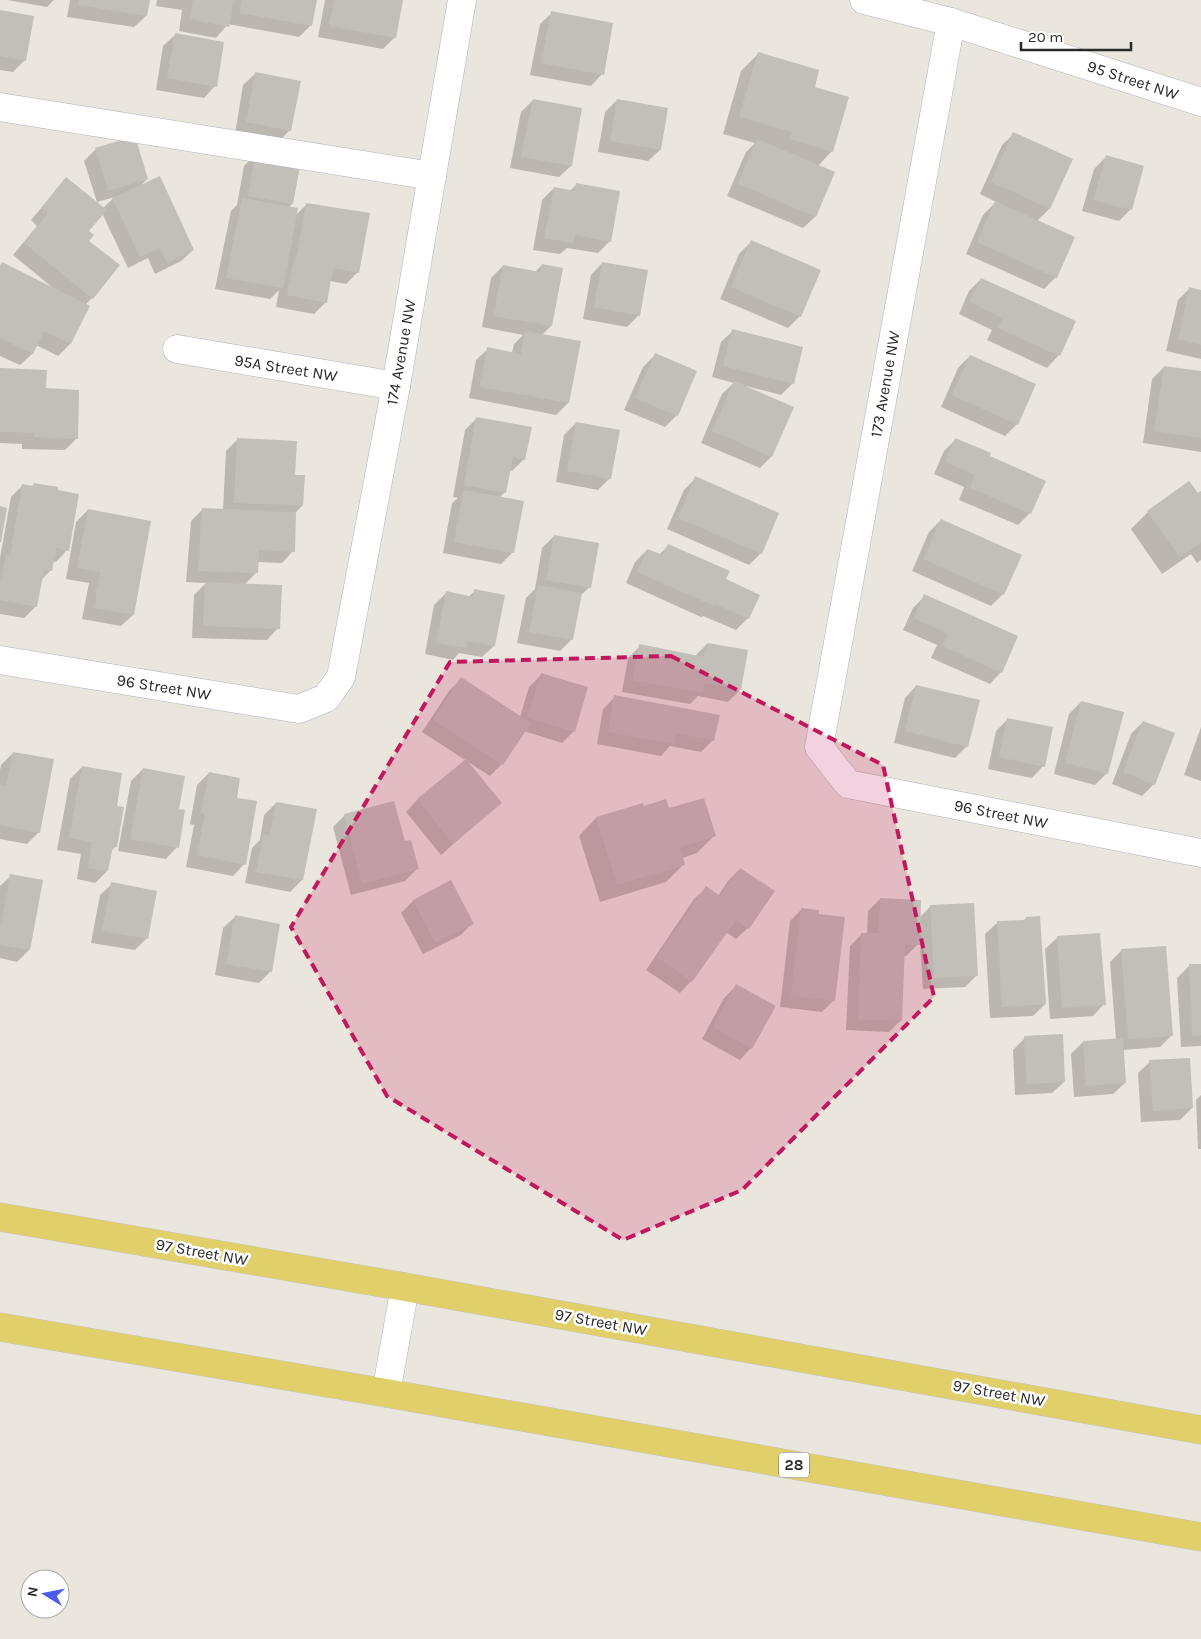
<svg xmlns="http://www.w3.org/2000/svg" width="1201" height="1639" viewBox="0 0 1201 1639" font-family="Karla,sans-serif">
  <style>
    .shadow { fill: #0003 }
    .building { fill: #c2bfb9 }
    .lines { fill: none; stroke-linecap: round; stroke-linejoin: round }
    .minor-casing { stroke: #b0b2bb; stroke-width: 29 }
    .major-casing { stroke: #c3c3c3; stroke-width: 29 }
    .minor { stroke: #fff; stroke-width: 28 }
    .major { stroke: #e1d06a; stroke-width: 28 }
    .marked { fill: #c2185b; fill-opacity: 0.2; stroke: #c2185b; stroke-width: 4; stroke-dasharray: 10 6; stroke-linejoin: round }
    .labels { text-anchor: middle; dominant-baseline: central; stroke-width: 5; stroke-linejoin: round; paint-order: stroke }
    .shield { fill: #fff; stroke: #696969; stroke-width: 1 }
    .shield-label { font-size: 15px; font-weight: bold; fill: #292929 }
    .street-label { font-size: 16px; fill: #292929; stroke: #fff }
  </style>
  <rect width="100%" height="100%" fill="#eae5dd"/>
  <g class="shadow">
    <path d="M7,0H54L47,7Z"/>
    <path d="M70,0H148L146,16L134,27L67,17Z"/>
    <path d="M157,0H316L311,25L299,37L228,24L216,38L179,31L182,10L156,6Z"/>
    <path d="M325,0H402L395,37L383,49L318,37Z"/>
    <path d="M0,12L25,60L13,72L0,70Z"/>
    <path d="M552,13L602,74L591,86L530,75L540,24Z"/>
    <path d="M175,35L215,86L204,98L156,90L163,46Z"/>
    <path d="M758,54L813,88L832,151L818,166L834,172L815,217L803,228L727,196L746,152L755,143L723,134L741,71Z"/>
    <path d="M255,74L290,130L278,142L235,134L243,85Z"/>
    <path d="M533,100L571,166L559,177L510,168L521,112Z"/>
    <path d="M617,100L660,150L648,161L598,152L605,112Z"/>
    <path d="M1014,134L1049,209L1037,221L1056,277L1044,289L966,254L983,215L996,202L980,194L1002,145Z"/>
    <path d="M96,149L147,179L140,186L193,250L181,261L155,274L148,258L128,268L102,213L88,232L92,298L85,305L89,306L70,344L58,356L36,345L32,354L20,365L0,356V266L53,288L13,255L37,226L31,220L66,179L103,208L115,197L97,202L84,161Z"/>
    <path d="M256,154L292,204L288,208L295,216L307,204L358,272L346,284L330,281L326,302L314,314L276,307L279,290L270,299L215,289L231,211L237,205L244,166Z"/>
    <path d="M1106,157L1131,209L1119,221L1082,211L1094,169Z"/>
    <path d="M577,184L610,241L598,253L567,248L560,254L533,250L542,200L554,188L570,191Z"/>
    <path d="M751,242L800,316L788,328L720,299L739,254Z"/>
    <path d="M602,263L639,315L627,327L583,319L591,275Z"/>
    <path d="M542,265L551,326L542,335L568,403L556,415L469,398L476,360L488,349L512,353L514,344L523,335L482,327L491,278L503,266L535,272Z"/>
    <path d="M981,279L1074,322L1058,356L1047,368L987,340L992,330L959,314L969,291Z"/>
    <path d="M1190,288L1201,291V359L1166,351L1178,300Z"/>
    <path d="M733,331L793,383L781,395L746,386L771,457L760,468L701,443L722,394L734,383L712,377L721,342Z"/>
    <path d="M655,355L677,415L665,427L624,410L643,367Z"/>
    <path d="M970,356L1017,424L1005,436L941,407L958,368Z"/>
    <path d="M1164,367L1201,372V452L1143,443L1152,379Z"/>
    <path d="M0,369L45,390L76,439L65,450L22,449V444L0,443Z"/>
    <path d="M477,418L524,459L512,471L509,470L505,492L499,498L513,552L501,564L443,553L452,503L458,498L453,497L465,430Z"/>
    <path d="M576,423L610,478L598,490L556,482L564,435Z"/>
    <path d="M238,439L302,506L295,513L293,551L282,563L257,562L256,573L244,585L278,628L267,640L192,638L194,595L206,583L186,582L191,521L203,509L223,510L226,451Z"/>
    <path d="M956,439L988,457L1030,513L1018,525L959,500L964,487L934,474L944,451Z"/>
    <path d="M696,478L761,553L749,565L667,529L684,490Z"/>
    <path d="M34,484L67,550L56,562L52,561L51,570L41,580L36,606L24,618L0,614V558L11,497L23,485L31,487Z"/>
    <path d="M1201,492V560L1197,563L1191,554L1162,574L1131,529L1148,512Z"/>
    <path d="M88,510L133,615L121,626L82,619L89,583L66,579L76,522Z"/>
    <path d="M941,520L1003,594L991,606L912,571L929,532Z"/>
    <path d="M554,536L590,587L580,596L572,639L560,651L517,643L526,598L535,589L542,548Z"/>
    <path d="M669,545L724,580L758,595L748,618L736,630L703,616L701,617L626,583L635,562L647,550L659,555Z"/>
    <path d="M475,591L494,646L482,657L459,653L453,660L425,654L434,605L446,593L468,597Z"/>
    <path d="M925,596L1001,672L990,684L931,658L937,645L903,630L913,608Z"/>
    <path d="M707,644L740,690L728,702L698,696L690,704L622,692L628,658L640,646L695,656Z"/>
    <path d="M541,675L574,731L562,743L524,731L502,764L490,776L422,732L449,691L461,679L520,717L529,687Z"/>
    <path d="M916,686L967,746L955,758L894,743L905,698Z"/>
    <path d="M615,697L713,740L701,752L670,746L661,756L597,744L603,709Z"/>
    <path d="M1081,702L1107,773L1095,785L1054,774L1069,714Z"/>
    <path d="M1007,720L1043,766L1032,778L988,769L996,731Z"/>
    <path d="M1143,722L1154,784L1142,796L1112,784L1131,734Z"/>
    <path d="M1201,727V781L1184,775Z"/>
    <path d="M13,753L39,832L27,844L0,839V770L1,765Z"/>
    <path d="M465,761L500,803L441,855L406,812L417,800Z"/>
    <path d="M82,767L115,807L116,846L110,852L107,871L95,883L77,879L81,854L57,850L70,779Z"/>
    <path d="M143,769L177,810V847L166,859L118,851L131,781Z"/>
    <path d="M209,773L235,799L244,864L233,876L186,867L194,825L190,824L197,785Z"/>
    <path d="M276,803L302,880L290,892L245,883L252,848L260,840L264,815Z"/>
    <path d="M643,807L668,810L714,836L697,853L682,858L684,864L666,882L600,902L579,836L596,818Z"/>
    <path d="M345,815L404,843L417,869L405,881L351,895L333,827Z"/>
    <path d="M740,869L748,928L736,939L726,932L691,981L680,993L646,970L694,899L706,888L718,896L728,881Z"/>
    <path d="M11,876L29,950L17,962L0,958V886Z"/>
    <path d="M450,882L472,923L461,935L423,954L401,913L413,901Z"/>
    <path d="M112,884L146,939L135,950L91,943L100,895Z"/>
    <path d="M880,899L919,918L931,906L977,975L965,987L923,989L920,942L906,956H904L901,1020L889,1032L846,1030L850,946L862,934H867L868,911Z"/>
    <path d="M802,909L834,1000L822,1012L780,1007L790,921Z"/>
    <path d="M235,917L271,971L259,983L215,975L223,928Z"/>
    <path d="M1026,918L1045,1004L1033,1016L990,1018L985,934L997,923L1023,921Z"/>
    <path d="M1057,938L1104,1004L1093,1016L1050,1019L1045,949Z"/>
    <path d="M1122,950L1172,1035L1160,1047L1123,1050L1125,1083L1113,1094L1074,1097L1071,1054L1083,1042L1116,1040L1110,962Z"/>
    <path d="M1201,965V1046L1181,1047L1177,978L1189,966Z"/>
    <path d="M736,986L751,1048L740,1060L702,1039L724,998Z"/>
    <path d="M1025,1038L1064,1082L1052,1093L1015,1095L1013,1050Z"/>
    <path d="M1150,1062L1192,1108L1180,1120L1141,1122L1138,1073Z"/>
    <path d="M1201,1095V1149H1198L1196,1100Z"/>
  </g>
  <g class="building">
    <path d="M79,0H150L147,16L78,5Z"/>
    <path d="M193,0H234L229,27L190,19Z"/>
    <path d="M242,0H317L312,26L240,13Z"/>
    <path d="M334,0H403L396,38L329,26Z"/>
    <path d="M0,10L34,16L26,61L0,56Z"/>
    <path d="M551,11L613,23L604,75L541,63Z"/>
    <path d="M175,33L224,42L217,87L167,78Z"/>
    <path d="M758,52L819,70L815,87L849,97L833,152L790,139L792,132L739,117Z"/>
    <path d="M255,72L301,81L291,131L246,122Z"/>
    <path d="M533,99L582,108L572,166L521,157Z"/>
    <path d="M617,99L668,108L661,150L610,141Z"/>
    <path d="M1013,132L1073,159L1050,209L991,182Z"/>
    <path d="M135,136L148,179L108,191L95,148Z"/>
    <path d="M757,139L835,172L816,217L738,184Z"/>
    <path d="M256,153L301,161L293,204L248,196Z"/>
    <path d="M1106,155L1144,166L1132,210L1093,200Z"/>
    <path d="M160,176L194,250L167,263L160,248L140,257L112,198Z"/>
    <path d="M66,177L107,210L89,231L94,235L89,241L120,265L93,299L24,243L48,213L41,208Z"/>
    <path d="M576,183L620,191L611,242L575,235L573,243L544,238L554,187L575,191Z"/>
    <path d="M242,198L298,208L283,288L226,278Z"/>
    <path d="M995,201L1075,237L1057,278L977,242Z"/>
    <path d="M306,203L370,213L359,273L333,268L327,303L287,295L295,256H297Z"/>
    <path d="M751,240L821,270L801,317L731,287Z"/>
    <path d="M2,262L90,306L71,344L44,331L33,354L0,338V266Z"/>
    <path d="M602,262L648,270L640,316L594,307Z"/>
    <path d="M542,264L563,268L552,326L493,316L503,265L540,272Z"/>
    <path d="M981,278L1076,321L1060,356L998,328L1003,318L970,302Z"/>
    <path d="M1189,287L1201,290V345L1178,339Z"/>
    <path d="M732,329L803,347L794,384L723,366Z"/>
    <path d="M525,331L581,341L569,403L480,387L487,347L521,354Z"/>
    <path d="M655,353L697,371L678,416L635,398Z"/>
    <path d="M970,355L1036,384L1018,425L952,395Z"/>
    <path d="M1164,366L1201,371V438L1154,431Z"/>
    <path d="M0,368L47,370L46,388L79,390L78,439L34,437V433L0,432Z"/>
    <path d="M734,381L794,407L772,457L712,431Z"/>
    <path d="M476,417L532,427L525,460L513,457L506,493L464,485Z"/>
    <path d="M576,422L620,430L611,479L567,471Z"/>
    <path d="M237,438L297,441L295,475H305L303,506L234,503Z"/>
    <path d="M955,438L991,453L990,456L1046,481L1031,514L970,488L975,475L945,462Z"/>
    <path d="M695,476L779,513L762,554L678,518Z"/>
    <path d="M1189,481L1198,493L1201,491V543L1180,557L1147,511Z"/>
    <path d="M34,483L58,487V490L79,494L69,551L56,548L52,571L44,570L37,607L0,600V586L6,555L10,556L22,484L33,486Z"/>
    <path d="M464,490L524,501L514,553L454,542Z"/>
    <path d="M0,506L7,508L1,542H0Z"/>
    <path d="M202,508L296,512L295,552L259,550L258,573L198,571Z"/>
    <path d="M88,509L151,521L134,615L94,608L100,572L77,568Z"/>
    <path d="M941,519L1022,555L1004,595L923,559Z"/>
    <path d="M554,535L599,543L591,588L546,580Z"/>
    <path d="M668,544L730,571L726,579L760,595L749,619L715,604L714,606L637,572L647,549L663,555Z"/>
    <path d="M205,582L282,585L280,629L203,626Z"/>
    <path d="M538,585L582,593L573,640L529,632Z"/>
    <path d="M474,589L505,595L495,646L467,641L466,648L436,643L446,591L473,597Z"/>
    <path d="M924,594L1018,636L1002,673L942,646L948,634L914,618Z"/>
    <path d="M707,643L748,650L741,690L704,683L703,693L633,680L639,644L704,657Z"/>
    <path d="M541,673L588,687L575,732L527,718Z"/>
    <path d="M461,677L531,723L503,765L433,720Z"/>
    <path d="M916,685L980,700L968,747L905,731Z"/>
    <path d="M614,695L720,715L714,741L676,733L674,744L608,732Z"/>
    <path d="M1081,701L1124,712L1108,774L1065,763Z"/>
    <path d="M1007,718L1053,727L1045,767L999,757Z"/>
    <path d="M1143,721L1175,733L1155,785L1123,772Z"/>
    <path d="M13,752L54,759L40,833L0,825V785L6,786Z"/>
    <path d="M466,759L502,803L453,844L417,799Z"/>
    <path d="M82,766L122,773L117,806L124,807L117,847L113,846L108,871L88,868L92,842L69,838Z"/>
    <path d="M143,768L185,776L179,809L185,810L179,848L130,839Z"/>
    <path d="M209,772L240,778L237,798L257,801L246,865L197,855L205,813H201Z"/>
    <path d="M704,798L716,836L680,847L685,865L617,885L596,817L643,803L644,806L666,799L669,808Z"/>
    <path d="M394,801L405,841L411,840L419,869L362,884L344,814Z"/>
    <path d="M276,802L317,809L303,880L256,872L263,834L270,836Z"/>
    <path d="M740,868L775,891L749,929L736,920L692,982L657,957L706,886L720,896Z"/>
    <path d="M10,874L43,880L30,950L0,945V930Z"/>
    <path d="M451,880L474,924L435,943L413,900Z"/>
    <path d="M111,882L157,891L148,939L102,931Z"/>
    <path d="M880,898L921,900L920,945H905L902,1021L858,1019L861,933H878Z"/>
    <path d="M974,903L978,976L934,978L930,905Z"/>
    <path d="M801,908L819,910V914L845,917L835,1001L791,996Z"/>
    <path d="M235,915L280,924L272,972L226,964Z"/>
    <path d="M1040,916L1046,1004L1002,1007L997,921L1026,920V917Z"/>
    <path d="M1100,933L1106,1005L1062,1008L1057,936Z"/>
    <path d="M1166,946L1173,1036L1128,1039L1121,949Z"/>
    <path d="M1189,964H1201V1035L1192,1036Z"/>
    <path d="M736,984L776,1006L752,1049L713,1027Z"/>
    <path d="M1063,1034L1065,1082L1027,1084L1024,1036Z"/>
    <path d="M1123,1038L1126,1083L1086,1086L1083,1041Z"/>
    <path d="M1190,1058L1193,1108L1153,1111L1149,1060Z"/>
  </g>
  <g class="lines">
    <defs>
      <g id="minor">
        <path d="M864,0L951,22L1201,102"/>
        <path d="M951,22L819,747L848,784L1201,853"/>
        <path d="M0,107L432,176"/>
        <path d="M177,349L396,386"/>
        <path d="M0,660L299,709L326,698L341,677L396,386L462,0"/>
        <path d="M386,1393L405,1287"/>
      </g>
      <g id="major">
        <path d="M0,1217L405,1287L1201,1430"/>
        <path d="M0,1327L386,1393L1201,1537"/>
      </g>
    </defs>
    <use href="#minor" class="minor-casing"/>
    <use href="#major" class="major-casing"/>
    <use href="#minor" class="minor"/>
    <use href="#major" class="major"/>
  </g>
  <path class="marked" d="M671,656L883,765L934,997L742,1190L623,1240L387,1096L291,927L450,662Z"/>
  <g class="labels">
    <rect class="shield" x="779" y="1452.5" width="30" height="25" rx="4"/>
    <g class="shield-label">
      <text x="794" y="1465">28</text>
    </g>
    <g class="street-label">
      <text transform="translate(1133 80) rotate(18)">95 Street NW</text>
      <text transform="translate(401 352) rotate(-80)">174 Avenue NW</text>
      <text transform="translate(286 368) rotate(9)">95A Street NW</text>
      <text transform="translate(885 384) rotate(-80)">173 Avenue NW</text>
      <text transform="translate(164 687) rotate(9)">96 Street NW</text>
      <text transform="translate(1001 814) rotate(11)">96 Street NW</text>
      <text transform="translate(202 1252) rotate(10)">97 Street NW</text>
      <text transform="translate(601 1322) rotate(10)">97 Street NW</text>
      <text transform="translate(999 1393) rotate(10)">97 Street NW</text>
    </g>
  </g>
  <g transform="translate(45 1594) rotate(280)"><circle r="24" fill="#ffffff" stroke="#a9a9a9"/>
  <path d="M0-4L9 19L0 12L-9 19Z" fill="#4d5ce6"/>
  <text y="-8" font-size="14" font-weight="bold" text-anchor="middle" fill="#292929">N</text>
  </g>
  <path d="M1021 42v8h110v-8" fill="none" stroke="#292929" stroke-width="2.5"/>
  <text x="1028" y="42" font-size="15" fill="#292929" stroke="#ffffff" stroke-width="4" paint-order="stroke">20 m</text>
</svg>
